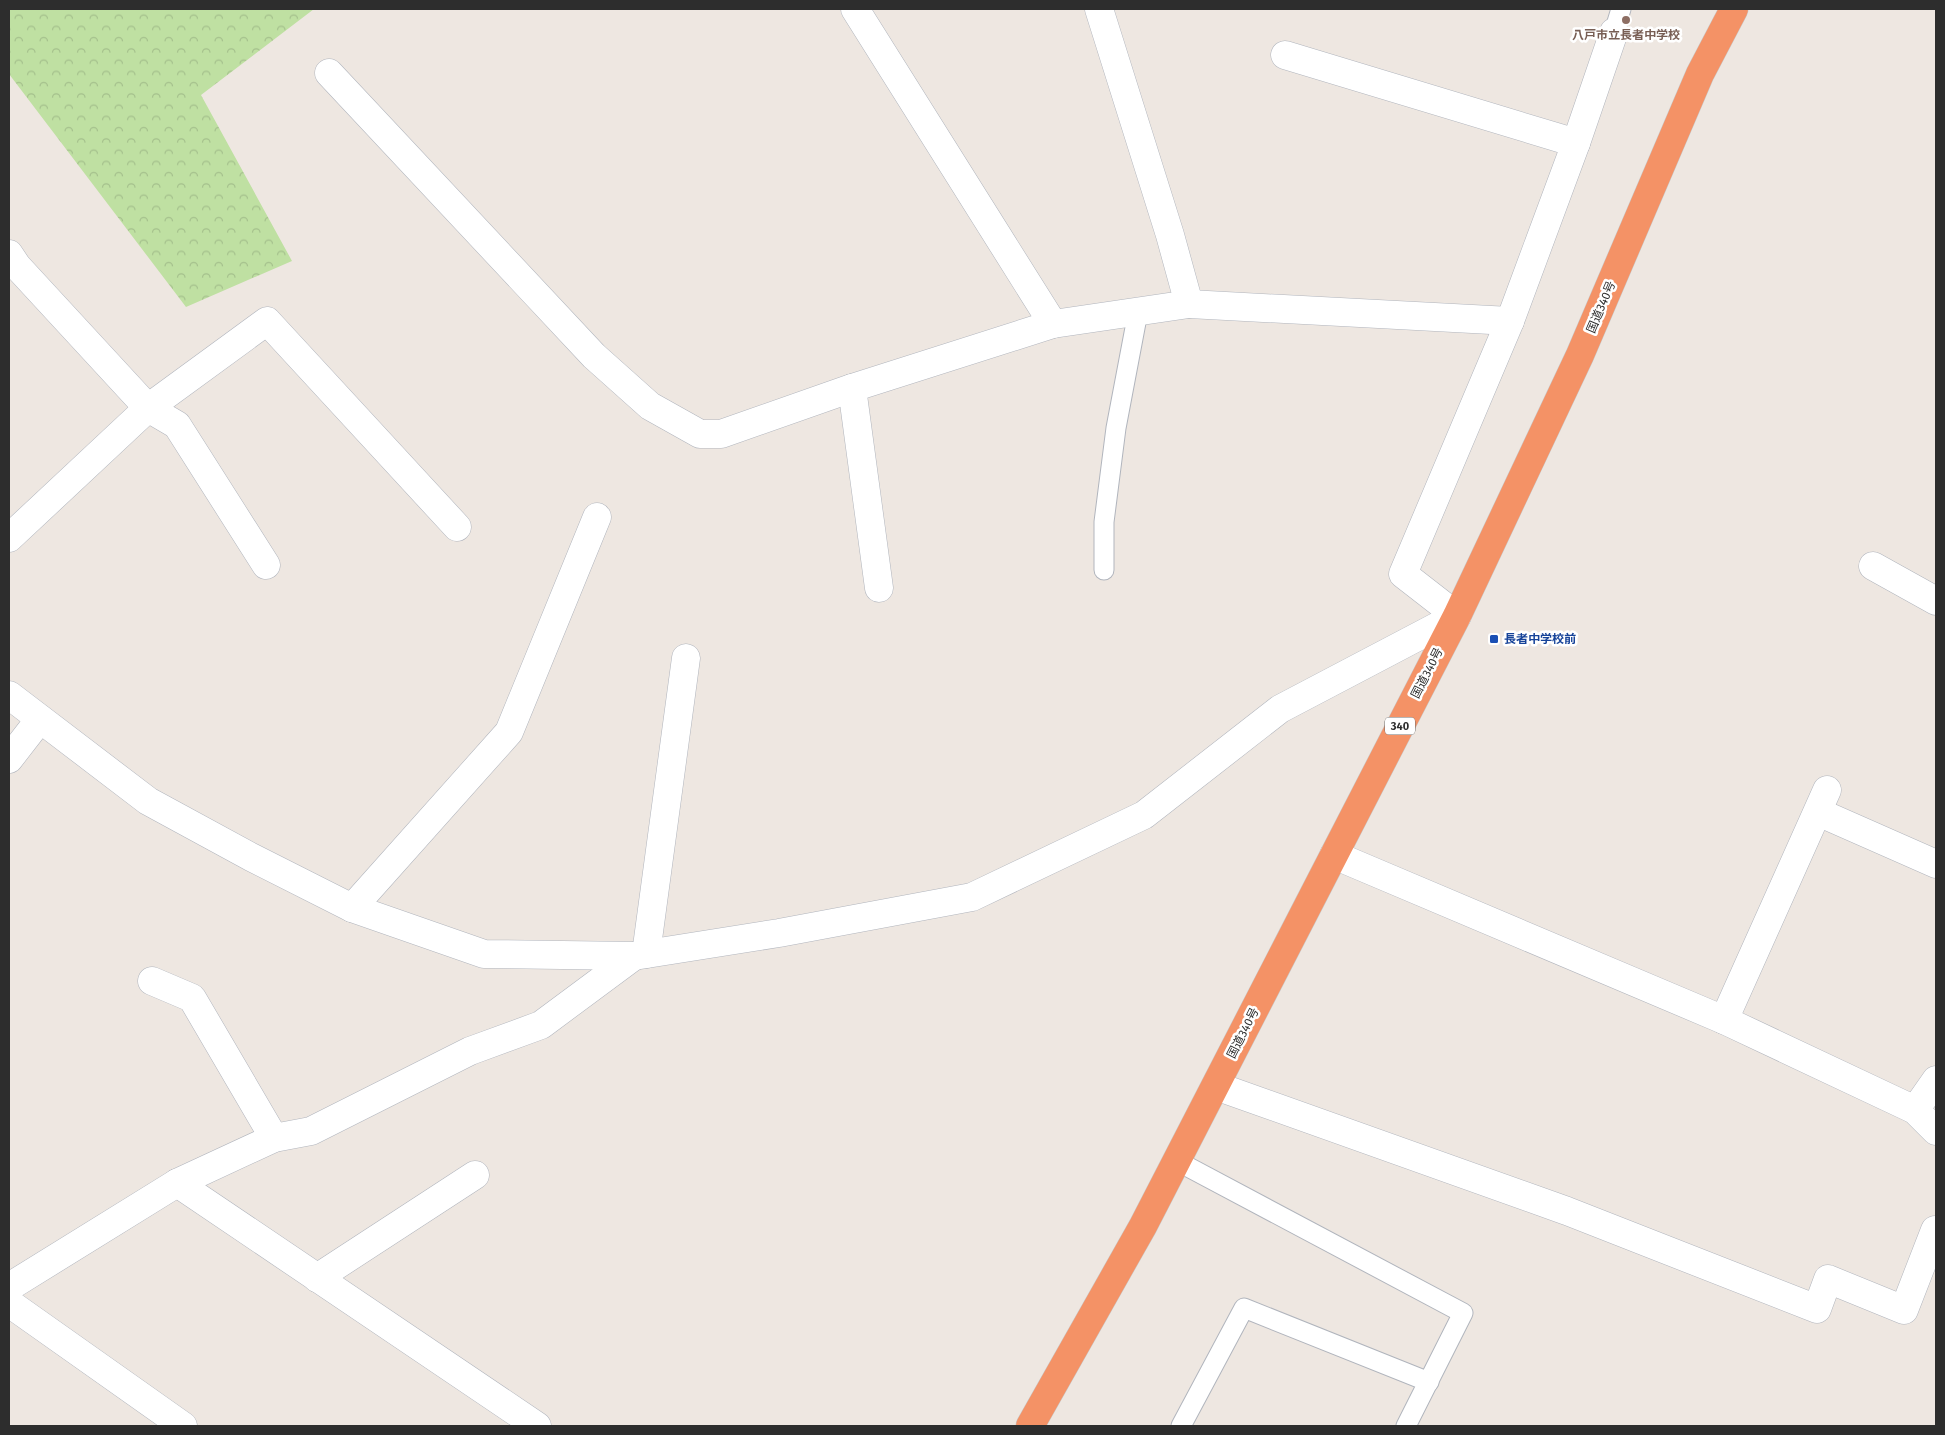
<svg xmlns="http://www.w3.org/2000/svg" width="1945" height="1435" viewBox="0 0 1945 1435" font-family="'Fira Sans','Noto Sans JP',sans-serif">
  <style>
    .forest { fill: url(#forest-crowns) }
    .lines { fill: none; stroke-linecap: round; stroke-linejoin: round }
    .lane-casing { stroke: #b1b5bd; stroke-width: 21 }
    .street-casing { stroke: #b1b5bd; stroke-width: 29 }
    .highway-casing { stroke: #c8c8c8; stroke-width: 29 }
    .lane { stroke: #fff; stroke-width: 19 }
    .street { stroke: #fff; stroke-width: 28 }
    .highway { stroke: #f49266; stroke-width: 28 }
    .education-dot { fill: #8d6e63; stroke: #fff; stroke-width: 2 }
    .transit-dot { fill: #1a4fb4; stroke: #fff; stroke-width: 2 }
    .labels { text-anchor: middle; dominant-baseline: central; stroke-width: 5; stroke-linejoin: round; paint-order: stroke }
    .shield { fill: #fff; stroke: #6c6c6c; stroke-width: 1 }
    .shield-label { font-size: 11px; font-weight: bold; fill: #2d2d2d }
    .education-label { font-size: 12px; font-weight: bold; fill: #785e54; stroke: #fff }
    .street-label { font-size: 12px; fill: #2d2d2d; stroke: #fff }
    .transit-label { font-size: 12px; font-weight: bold; fill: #164399; stroke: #fff; text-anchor: start }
  </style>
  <defs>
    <pattern id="forest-crowns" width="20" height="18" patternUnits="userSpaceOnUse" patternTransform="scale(1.25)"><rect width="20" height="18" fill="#bfe0a2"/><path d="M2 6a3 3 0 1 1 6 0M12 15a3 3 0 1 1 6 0" fill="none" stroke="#a4c08c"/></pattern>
  </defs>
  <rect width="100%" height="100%" fill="#eee7e1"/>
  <path class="forest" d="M9,9H314L201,95L292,261L186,307L9,74Z"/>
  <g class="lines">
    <defs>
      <g id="lane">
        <path d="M1614,32L1621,9"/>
        <path d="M1104,570V522L1116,428L1138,312"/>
        <path d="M1177,1161L1463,1313L1406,1426"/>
        <path d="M1181,1426L1244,1308L1429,1382"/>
      </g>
      <g id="street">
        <path d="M855,9L1053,324"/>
        <path d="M1285,55L1576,143"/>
        <path d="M329,73L594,356L650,406L700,434H721L852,388"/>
        <path d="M9,254L17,266L148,408L177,425L266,565"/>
        <path d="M1189,304L1510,321"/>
        <path d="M9,538L148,408L267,321L457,527"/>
        <path d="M1873,566L1936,601"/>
        <path d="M879,588L852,388L1053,324L1189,304L1170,235L1099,9"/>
        <path d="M9,695L148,801L251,857L352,908L484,954L634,956L779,933L972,897L1144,815L1280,709L1457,616L1403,574L1510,321L1576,143L1614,32"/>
        <path d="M9,759L40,719"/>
        <path d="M1818,812L1936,864"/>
        <path d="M1334,855L1724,1020L1915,1110L1936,1131"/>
        <path d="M352,908L509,732L597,517"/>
        <path d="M646,954L686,658"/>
        <path d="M152,981L192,998L274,1138"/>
        <path d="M1724,1020L1827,790"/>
        <path d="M1216,1086L1567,1211L1817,1309L1828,1279L1904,1310L1935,1230"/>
        <path d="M1915,1110L1936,1080"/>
        <path d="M177,1183L537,1426"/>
        <path d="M317,1278L475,1175"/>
        <path d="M9,1287L177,1183L274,1138L311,1131L470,1051L541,1025L634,956"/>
        <path d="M9,1303L183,1426"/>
      </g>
      <path id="highway" d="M1030,1426L1143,1226L1457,616L1580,355L1700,74L1734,9"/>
    </defs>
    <use href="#lane" class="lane-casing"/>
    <use href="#street" class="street-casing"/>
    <use href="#highway" class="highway-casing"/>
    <use href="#lane" class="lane"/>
    <use href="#street" class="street"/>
    <use href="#highway" class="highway"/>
  </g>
  <circle class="education-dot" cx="1626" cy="20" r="5"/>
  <rect class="transit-dot" x="1489" y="634" width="10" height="10" rx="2.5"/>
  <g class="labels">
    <rect class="shield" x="1385" y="717.5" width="30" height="17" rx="4"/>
    <g class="shield-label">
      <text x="1400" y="726">340</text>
    </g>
    <g class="education-label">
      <text x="1626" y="35">八戸市立長者中学校</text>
    </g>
    <g class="street-label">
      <text transform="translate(1601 307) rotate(-67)">国道340号</text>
      <text transform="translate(1427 673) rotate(-63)">国道340号</text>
      <text transform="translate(1243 1033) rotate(-63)">国道340号</text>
    </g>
    <g class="transit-label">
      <text x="1504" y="639">長者中学校前</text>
    </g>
  </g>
  <rect width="1945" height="1435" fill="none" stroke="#2d2d2d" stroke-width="20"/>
</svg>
